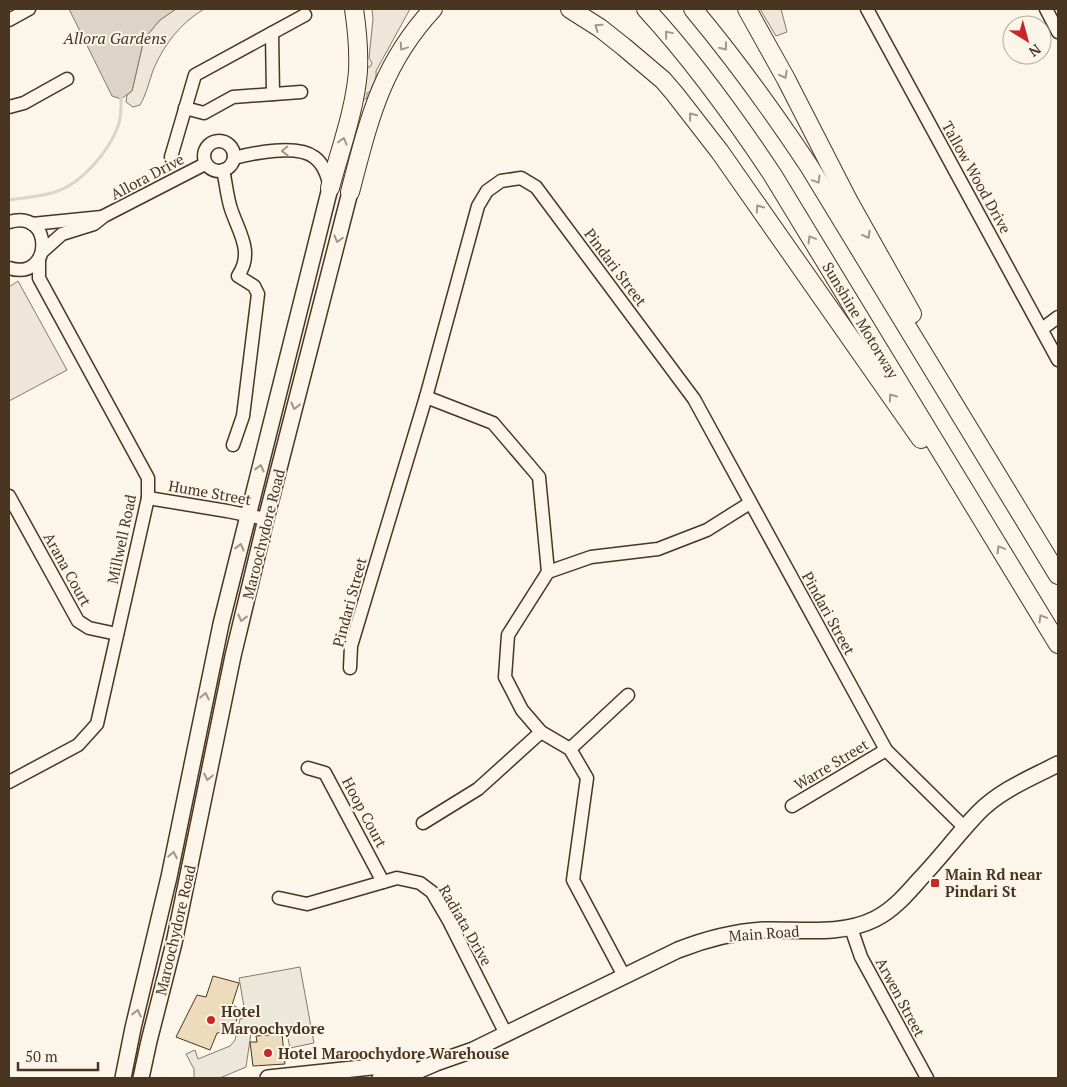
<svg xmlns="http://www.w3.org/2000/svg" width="1067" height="1087" viewBox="0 0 1067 1087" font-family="'PT Serif',serif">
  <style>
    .green { fill: #ede6d9; stroke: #887966 }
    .parking { fill: #ede7d9; stroke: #887966 }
    .water { fill: #dcd4c6; stroke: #887966 }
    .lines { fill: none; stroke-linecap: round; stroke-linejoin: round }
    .stream { stroke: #dcd4c6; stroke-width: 3 }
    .building { fill: #ecdcbc; stroke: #4a3520 }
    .minor-casing { stroke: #4a3520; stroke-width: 15 }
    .major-casing { stroke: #4a3520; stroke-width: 18 }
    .highway-casing { stroke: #4a3520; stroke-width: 20 }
    .minor { stroke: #fbf6e9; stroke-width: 12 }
    .major { stroke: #fbf6e9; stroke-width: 15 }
    .highway { stroke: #fbf6e9; stroke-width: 18 }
    .oneway { stroke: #a29684 }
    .poi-dot { fill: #c62828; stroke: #fbf6e9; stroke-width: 2 }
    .labels { text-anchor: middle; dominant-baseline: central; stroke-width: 4; stroke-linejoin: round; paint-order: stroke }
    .street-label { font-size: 15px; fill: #4a3520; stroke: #fbf6e9 }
    .poi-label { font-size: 15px; font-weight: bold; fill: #4a3520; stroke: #fbf6e9; text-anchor: start }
    .water-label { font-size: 16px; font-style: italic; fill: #4a3520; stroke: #fbf6e9 }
  </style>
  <rect width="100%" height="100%" fill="#fbf6e9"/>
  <g class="green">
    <path d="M176,9H204C181,23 165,43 154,68C149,81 147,93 140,105L133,107L126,102L127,95L132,91L144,39L160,20Z"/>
    <path d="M372,9H410L376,71C377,81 372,83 371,91L367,93V98L363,100L366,67H370L372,63L369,58L373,19Z"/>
    <path d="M760,9H781L787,32L776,36Z"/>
    <path d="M18,281L67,370L9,401V287Z"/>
  </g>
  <path class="parking" d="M300,967L314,1043L290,1048L286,1029L251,1033L246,1067L220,1078H194V1069L186,1054L195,1050L198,1059L230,1046L235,1040L240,1019L246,1018L239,978Z"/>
  <path class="water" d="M69,9H176L160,20L144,39L132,91L121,99L112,96Z"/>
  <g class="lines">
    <path class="stream" d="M9,200C25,197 42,197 58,191C83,182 109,151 118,126C122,116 121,106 121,96"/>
  </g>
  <g class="building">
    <path d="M213,976L239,983L232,1005L240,1009L233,1031L217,1033L210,1050L176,1037L197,995L206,997Z"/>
    <path d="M282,1034L285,1064L253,1066L250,1042H257L256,1036Z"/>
  </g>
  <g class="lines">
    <defs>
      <g id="minor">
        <path d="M867,9L1058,360"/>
        <path d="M1046,9L1058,32"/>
        <path d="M9,20L29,9"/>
        <path d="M272,33L273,94"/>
        <path d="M9,107L24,103L67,79"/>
        <path d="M185,108L204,113L233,97L301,92"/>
        <circle cx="219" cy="156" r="15"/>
        <path d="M171,157L195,75L305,15"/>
        <path d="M234,158C253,153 297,144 314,157C324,164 328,177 330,188"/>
        <path d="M223,170C226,183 227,197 231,209C239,233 254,252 238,276L254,286L258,294L243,416L233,445"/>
        <path d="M9,222C54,208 53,282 9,268"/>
        <path d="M32,224L102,217"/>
        <path d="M43,251L62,234L94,224L104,216L205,164"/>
        <path d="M1042,329L1058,317"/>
        <path d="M426,397L493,423L539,477L548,572"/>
        <path d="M9,496L78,621L89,628L117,634"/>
        <path d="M148,498L227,511L266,519"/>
        <path d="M350,668L351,646L426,397L478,206L487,191L501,181L521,178L536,187L694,399L886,750L965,828"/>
        <path d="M570,749L628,695"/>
        <path d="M308,768L325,773L383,882"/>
        <path d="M9,782L78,745L97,724L148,498V478L39,278V259"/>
        <path d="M792,806L886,750"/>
        <path d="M423,823L478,789L541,732"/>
        <path d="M279,898L307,904L397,878L420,883L432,892L449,921L506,1034"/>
        <path d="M851,928L861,957L927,1078"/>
        <path d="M624,976L573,880L587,778L570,749L541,732L522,710L505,677L508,635L548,572L591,557L658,549L707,530L750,503"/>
      </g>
      <g id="major">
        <path d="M123,1078L133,1028L169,877L221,624L330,188"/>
        <path d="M141,1078L149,1041L174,943L233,656L266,519L350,192"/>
        <path d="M268,1078L409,1063"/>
        <path d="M380,1078L415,1072L436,1063L473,1050L678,950C706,939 733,932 763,930C800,929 841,936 875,919C893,910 907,894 920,879C940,858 958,834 978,813C1000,790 1031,778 1058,764"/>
      </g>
      <g id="highway">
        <path d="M570,9L600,28L624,47L663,80L675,94L720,152L921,439"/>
        <path d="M646,9C693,60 734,117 772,174L1058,644"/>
        <path d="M693,9C735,59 773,112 809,166L1058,575"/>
        <path d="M747,9L786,79L849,202L912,314"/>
        <path d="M330,188C340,150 355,110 358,71C359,50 357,29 354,9"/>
        <path d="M350,192C369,120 381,65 433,9"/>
      </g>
    </defs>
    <use href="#minor" class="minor-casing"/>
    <use href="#major" class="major-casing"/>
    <use href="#highway" class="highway-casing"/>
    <use href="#minor" class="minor"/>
    <use href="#major" class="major"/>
    <use href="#highway" class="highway"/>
  </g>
  <defs><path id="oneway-chevron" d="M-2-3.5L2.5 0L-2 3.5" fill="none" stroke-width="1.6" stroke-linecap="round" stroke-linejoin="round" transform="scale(1.25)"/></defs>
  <g class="oneway">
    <use href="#oneway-chevron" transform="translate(598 27) rotate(-145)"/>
    <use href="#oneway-chevron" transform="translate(668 34) rotate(-130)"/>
    <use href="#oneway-chevron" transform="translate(403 47) rotate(124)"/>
    <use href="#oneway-chevron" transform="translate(724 47) rotate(52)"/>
    <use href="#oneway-chevron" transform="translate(784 75) rotate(62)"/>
    <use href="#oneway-chevron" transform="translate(692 116) rotate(-128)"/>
    <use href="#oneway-chevron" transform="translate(343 141) rotate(-75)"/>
    <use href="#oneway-chevron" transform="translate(285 151) rotate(179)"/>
    <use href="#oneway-chevron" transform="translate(817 180) rotate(59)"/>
    <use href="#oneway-chevron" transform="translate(759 208) rotate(-125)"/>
    <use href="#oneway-chevron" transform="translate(867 235) rotate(61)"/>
    <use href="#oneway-chevron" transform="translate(338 239) rotate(105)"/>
    <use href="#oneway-chevron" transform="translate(811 239) rotate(-121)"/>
    <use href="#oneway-chevron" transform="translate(892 397) rotate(-125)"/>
    <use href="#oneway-chevron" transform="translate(295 406) rotate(104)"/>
    <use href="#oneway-chevron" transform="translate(260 468) rotate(-76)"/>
    <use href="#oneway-chevron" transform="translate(240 547) rotate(-76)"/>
    <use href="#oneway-chevron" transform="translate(1000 549) rotate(-121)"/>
    <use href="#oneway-chevron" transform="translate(242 618) rotate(104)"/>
    <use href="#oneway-chevron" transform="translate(1042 618) rotate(-121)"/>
    <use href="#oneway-chevron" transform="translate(205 696) rotate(-78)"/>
    <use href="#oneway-chevron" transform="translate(208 777) rotate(101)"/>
    <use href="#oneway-chevron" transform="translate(173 855) rotate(-79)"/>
    <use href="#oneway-chevron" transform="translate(137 1013) rotate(-76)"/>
  </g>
  <g class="poi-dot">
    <rect x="930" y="878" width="10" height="10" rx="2.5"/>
    <circle cx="211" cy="1020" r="5"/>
    <circle cx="268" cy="1053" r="5"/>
  </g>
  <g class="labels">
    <g class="street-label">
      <text transform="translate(147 176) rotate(-28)">Allora Drive</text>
      <text transform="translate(977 177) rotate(61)">Tallow Wood Drive</text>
      <text transform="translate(616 267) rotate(53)">Pindari Street</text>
      <text transform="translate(861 320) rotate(59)">Sunshine Motorway</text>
      <text transform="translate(210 492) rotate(10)">Hume Street</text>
      <text transform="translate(263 534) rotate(-76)">Maroochydore Road</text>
      <text transform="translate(121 539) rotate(-78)">Millwell Road</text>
      <text transform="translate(68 569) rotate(61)">Arana Court</text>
      <text transform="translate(349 602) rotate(-75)">Pindari Street</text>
      <text transform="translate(829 613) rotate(61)">Pindari Street</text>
      <text transform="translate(831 764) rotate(-31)">Warre Street</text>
      <text transform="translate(365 812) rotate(62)">Hoop Court</text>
      <text transform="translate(466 925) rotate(60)">Radiata Drive</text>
      <text transform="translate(175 930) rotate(-77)">Maroochydore Road</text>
      <text transform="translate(764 933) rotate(-4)">Main Road</text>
      <text transform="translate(901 997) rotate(62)">Arwen Street</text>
    </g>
    <g class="poi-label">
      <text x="945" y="874">Main Rd near<tspan x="945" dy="17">Pindari St</tspan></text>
      <text x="221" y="1011">Hotel<tspan x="221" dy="17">Maroochydore</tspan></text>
      <text x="278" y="1053">Hotel Maroochydore Warehouse</text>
    </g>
    <g class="water-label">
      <text x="115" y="38">Allora Gardens</text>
    </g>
  </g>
  <rect width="1067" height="1087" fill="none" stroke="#4a3520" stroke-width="20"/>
  <g transform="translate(1027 40) rotate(143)"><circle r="24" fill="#fbf6e9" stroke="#b4a999"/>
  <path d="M0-4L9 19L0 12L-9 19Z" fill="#c62828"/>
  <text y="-8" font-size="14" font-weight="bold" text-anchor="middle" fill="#4a3520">N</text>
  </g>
  <path d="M18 1062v8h80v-8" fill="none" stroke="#4a3520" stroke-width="2.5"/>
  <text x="25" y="1062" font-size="15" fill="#4a3520" stroke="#fbf6e9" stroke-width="4" paint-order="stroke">50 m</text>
</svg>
